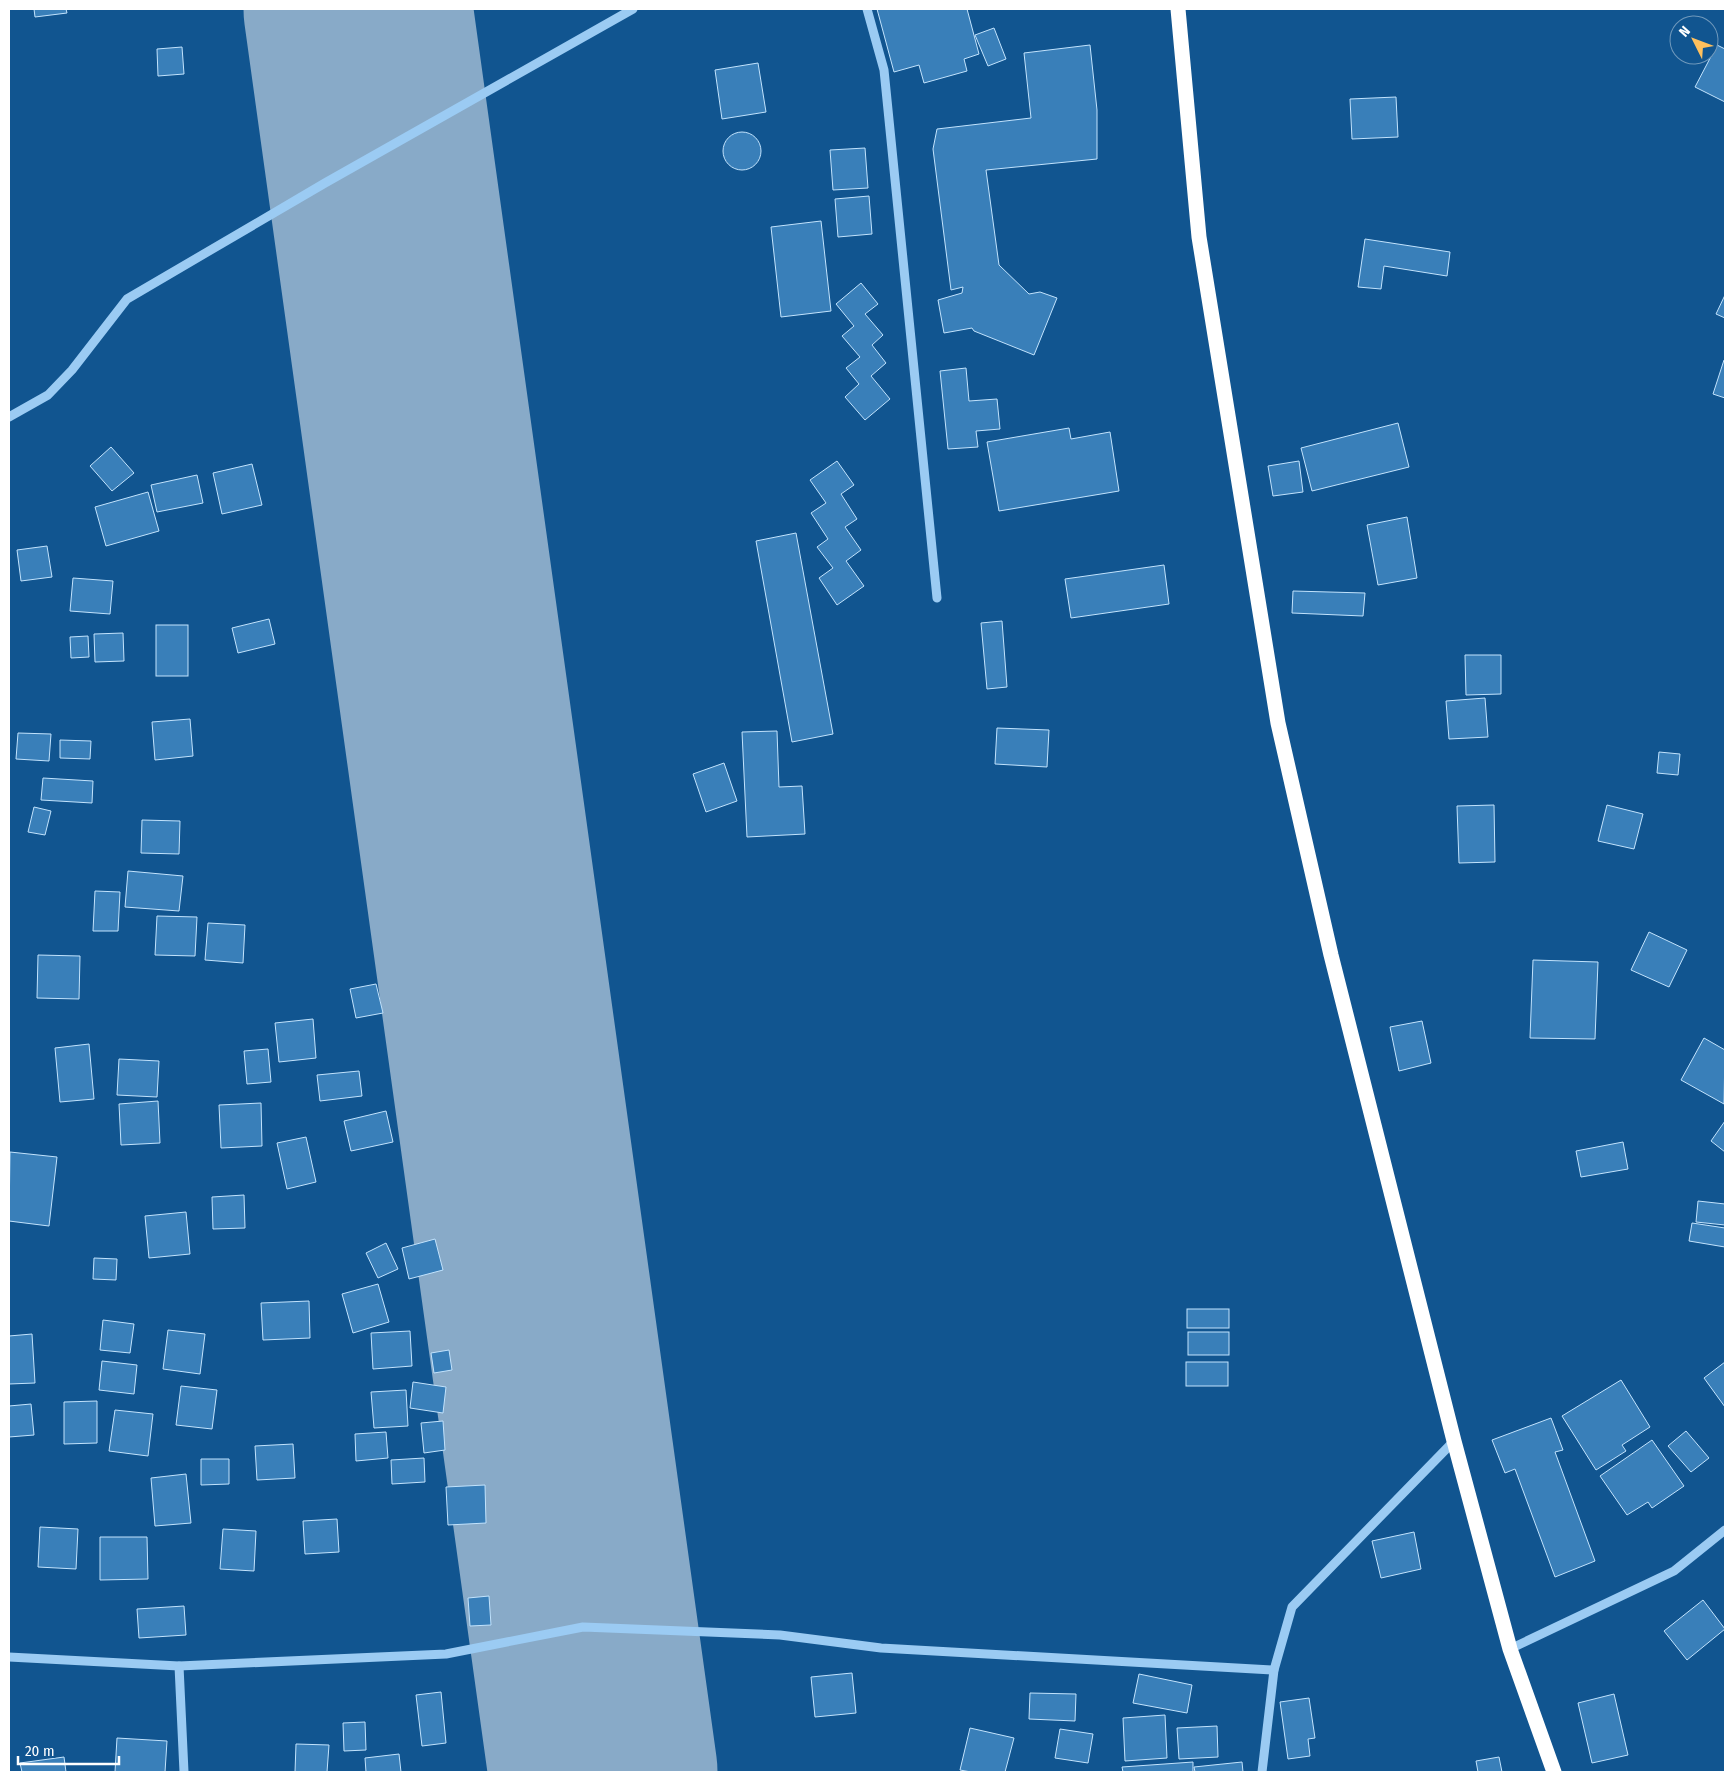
<svg xmlns="http://www.w3.org/2000/svg" width="1734" height="1781" viewBox="0 0 1734 1781" font-family="'Fira Sans Condensed',sans-serif">
  <style>
    .lines { fill: none; stroke-linecap: round; stroke-linejoin: round }
    .runway { stroke: #88aac8; stroke-width: 229 }
    .building { fill: #397fb9; stroke: #c2e3fd }
    .minor { stroke: #9bcbf3; stroke-width: 9 }
    .highway { stroke: #fff; stroke-width: 15 }
  </style>
  <rect width="100%" height="100%" fill="#115590"/>
  <g class="lines">
    <path class="runway" d="M358,9L603,1772"/>
  </g>
  <g class="building">
    <path d="M34,9H66L67,13L35,17Z"/>
    <path d="M877,9H967L979,54L964,59L967,71L924,83L919,65L894,72Z"/>
    <path d="M994,28L1006,59L988,66L975,35Z"/>
    <path d="M1090,45L1097,110V159L986,170L999,265L1029,294L1040,292L1057,298L1034,355L974,331L972,328L944,333L938,300L962,293L963,287L951,290L933,149L937,129L1031,118L1024,53Z"/>
    <path d="M1717,45L1725,49V102L1695,87Z"/>
    <path d="M182,47L184,74L158,76L157,49Z"/>
    <path d="M758,63L766,112L722,119L715,70Z"/>
    <path d="M1396,97L1398,137L1352,139L1350,99Z"/>
    <circle cx="742" cy="151" r="19"/>
    <path d="M865,148L868,188L833,190L830,150Z"/>
    <path d="M869,196L872,234L838,237L835,199Z"/>
    <path d="M821,221L831,311L781,317L771,227Z"/>
    <path d="M1365,239L1450,252L1447,276L1384,266L1381,289L1358,287Z"/>
    <path d="M861,283L878,304L865,314L883,335L872,345L886,363L871,376L890,399L865,420L845,397L859,384L846,368L860,357L842,336L854,326L836,304Z"/>
    <path d="M1725,295V318L1716,314Z"/>
    <path d="M1724,360H1725V398L1713,394Z"/>
    <path d="M966,368L969,401L997,399L1000,429L976,431L978,447L948,449L940,371Z"/>
    <path d="M1398,423L1409,467L1312,491L1301,448Z"/>
    <path d="M1069,428L1071,439L1110,432L1119,491L999,511L987,442Z"/>
    <path d="M111,447L134,473L112,491L90,466Z"/>
    <path d="M837,461L854,485L841,494L857,519L845,527L861,550L846,561L864,586L837,605L819,578L833,568L817,547L828,539L811,513L826,503L810,480Z"/>
    <path d="M1299,461L1303,492L1273,496L1268,466Z"/>
    <path d="M252,464L262,505L222,514L213,473Z"/>
    <path d="M197,475L203,503L157,512L151,485Z"/>
    <path d="M148,492L159,531L106,546L95,507Z"/>
    <path d="M1407,517L1417,578L1378,585L1367,525Z"/>
    <path d="M796,533L833,734L792,742L756,541Z"/>
    <path d="M47,546L52,577L21,581L17,550Z"/>
    <path d="M1164,565L1169,604L1071,618L1065,579Z"/>
    <path d="M73,578L113,581L110,614L70,611Z"/>
    <path d="M1293,591L1365,593L1363,616L1292,613Z"/>
    <path d="M269,619L275,644L238,653L232,628Z"/>
    <path d="M1002,621L1007,687L987,689L981,623Z"/>
    <rect x="156" y="625" width="32" height="51"/>
    <path d="M123,633L124,661L95,662L94,634Z"/>
    <path d="M88,636L89,657L71,658L70,637Z"/>
    <path d="M1465,655H1501V694L1466,695Z"/>
    <path d="M1485,698L1488,737L1449,739L1446,701Z"/>
    <path d="M190,719L193,756L155,760L152,722Z"/>
    <path d="M997,728L1049,730L1047,767L995,764Z"/>
    <path d="M777,731L779,787L802,786L805,834L747,837L742,732Z"/>
    <path d="M18,733L51,734L49,761L16,759Z"/>
    <path d="M60,740L91,741L90,759L60,758Z"/>
    <path d="M1659,752L1680,754L1678,775L1657,773Z"/>
    <path d="M724,763L737,801L706,812L693,774Z"/>
    <path d="M43,778L93,781L92,803L41,800Z"/>
    <path d="M1494,805L1495,862L1459,863L1457,806Z"/>
    <path d="M1607,805L1643,814L1634,849L1598,841Z"/>
    <path d="M34,807L51,811L45,835L28,832Z"/>
    <path d="M142,820L180,821L179,854L141,853Z"/>
    <path d="M128,871L183,876L179,911L125,907Z"/>
    <path d="M95,891L120,892L118,931H93Z"/>
    <path d="M157,916L197,917L195,956L155,955Z"/>
    <path d="M208,923L245,925L243,963L205,960Z"/>
    <path d="M1649,932L1687,950L1669,987L1631,970Z"/>
    <path d="M38,955L80,956L79,999L37,998Z"/>
    <path d="M1533,960L1598,962L1595,1039L1530,1038Z"/>
    <path d="M376,984L383,1013L356,1018L350,989Z"/>
    <path d="M313,1019L316,1058L279,1062L275,1023Z"/>
    <path d="M1422,1021L1431,1063L1399,1071L1390,1027Z"/>
    <path d="M1704,1038L1725,1050L1724,1104L1681,1080Z"/>
    <path d="M89,1044L94,1099L60,1102L55,1048Z"/>
    <path d="M268,1049L271,1082L247,1084L244,1051Z"/>
    <path d="M119,1059L159,1061L157,1097L117,1095Z"/>
    <path d="M359,1071L362,1096L320,1101L317,1075Z"/>
    <path d="M158,1101L160,1143L121,1145L119,1104Z"/>
    <path d="M261,1103L262,1146L221,1148L219,1105Z"/>
    <path d="M386,1111L393,1142L351,1151L344,1121Z"/>
    <path d="M1725,1121V1152L1711,1141Z"/>
    <path d="M306,1137L316,1182L287,1189L277,1143Z"/>
    <path d="M1623,1142L1628,1169L1581,1177L1576,1151Z"/>
    <path d="M10,1152L57,1157L49,1226L9,1221Z"/>
    <path d="M244,1195L245,1228L213,1229L212,1197Z"/>
    <path d="M1698,1201L1725,1204V1225L1696,1222Z"/>
    <path d="M186,1212L190,1254L149,1258L145,1216Z"/>
    <path d="M1692,1223L1725,1228V1247L1689,1241Z"/>
    <path d="M435,1239L443,1270L409,1279L402,1248Z"/>
    <path d="M386,1243L398,1269L378,1278L366,1253Z"/>
    <path d="M94,1258L117,1259L116,1280L93,1279Z"/>
    <path d="M378,1284L389,1322L353,1333L342,1294Z"/>
    <path d="M309,1301L310,1338L263,1340L261,1303Z"/>
    <rect x="1187" y="1309" width="42" height="19"/>
    <path d="M103,1320L134,1324L130,1353L100,1350Z"/>
    <path d="M168,1330L205,1334L200,1374L163,1369Z"/>
    <path d="M410,1331L412,1366L373,1369L371,1333Z"/>
    <rect x="1188" y="1332" width="41" height="23"/>
    <path d="M32,1334L35,1383L9,1384V1336Z"/>
    <path d="M449,1350L452,1370L434,1373L431,1353Z"/>
    <path d="M102,1361L137,1365L134,1394L99,1390Z"/>
    <rect x="1186" y="1362" width="42" height="24"/>
    <path d="M1725,1362V1407L1704,1378Z"/>
    <path d="M1621,1380L1650,1427L1622,1445L1626,1451L1596,1470L1562,1416Z"/>
    <path d="M413,1382L446,1387L443,1413L410,1408Z"/>
    <path d="M181,1386L217,1390L212,1429L176,1425Z"/>
    <path d="M406,1390L408,1426L374,1428L371,1392Z"/>
    <path d="M97,1401V1443L64,1444V1402Z"/>
    <path d="M31,1404L34,1435L9,1437V1406Z"/>
    <path d="M115,1410L153,1414L148,1456L109,1451Z"/>
    <path d="M1551,1418L1563,1450L1555,1452L1595,1561L1555,1577L1515,1469L1505,1473L1492,1440Z"/>
    <path d="M443,1421L445,1450L424,1453L421,1423Z"/>
    <path d="M1686,1431L1709,1458L1691,1472L1668,1446Z"/>
    <path d="M386,1432L388,1458L356,1461L355,1434Z"/>
    <path d="M1652,1440L1684,1486L1652,1508L1648,1502L1627,1515L1600,1476Z"/>
    <path d="M293,1444L295,1478L257,1480L255,1446Z"/>
    <path d="M424,1458L425,1482L392,1484L391,1460Z"/>
    <path d="M201,1459H229V1484L201,1485Z"/>
    <path d="M186,1474L191,1523L155,1526L151,1478Z"/>
    <path d="M485,1485L486,1523L448,1525L446,1487Z"/>
    <path d="M337,1519L339,1552L305,1554L303,1521Z"/>
    <path d="M40,1527L78,1529L76,1569L38,1567Z"/>
    <path d="M223,1529L256,1531L254,1571L220,1569Z"/>
    <path d="M1414,1532L1421,1569L1381,1578L1372,1541Z"/>
    <path d="M100,1537H147L148,1579L100,1580Z"/>
    <path d="M489,1596L491,1625L470,1626L468,1598Z"/>
    <path d="M1703,1600L1725,1629L1687,1660L1664,1631Z"/>
    <path d="M184,1606L186,1635L139,1638L137,1609Z"/>
    <path d="M852,1673L856,1713L815,1717L811,1677Z"/>
    <path d="M1139,1674L1192,1685L1187,1713L1133,1703Z"/>
    <path d="M441,1692L446,1743L422,1746L416,1695Z"/>
    <path d="M1030,1693L1076,1694L1075,1721L1029,1719Z"/>
    <path d="M1614,1694L1628,1755L1592,1763L1578,1703Z"/>
    <path d="M1309,1698L1315,1738L1308,1739L1310,1756L1288,1759L1280,1702Z"/>
    <path d="M1165,1715L1167,1758L1125,1761L1123,1718Z"/>
    <path d="M365,1722L366,1750L344,1751L343,1723Z"/>
    <path d="M1217,1726L1218,1757L1179,1759L1177,1728Z"/>
    <path d="M970,1728L1014,1738L1005,1772H971L960,1770Z"/>
    <path d="M1060,1729L1093,1734L1088,1763L1055,1758Z"/>
    <path d="M117,1738L167,1741L165,1772H115Z"/>
    <path d="M296,1744L329,1745L327,1772H295Z"/>
    <path d="M399,1754L401,1772H366L365,1758Z"/>
    <path d="M64,1757L66,1772H22L20,1763Z"/>
    <path d="M1499,1757L1502,1772H1478L1476,1761Z"/>
    <path d="M1193,1762V1772H1123L1122,1767Z"/>
    <path d="M1242,1762L1243,1772H1195L1194,1767Z"/>
  </g>
  <g class="lines">
    <g class="minor">
      <path d="M867,9L884,70L937,598"/>
      <path d="M9,417L48,395L72,370L127,299L325,183L633,9"/>
      <path d="M1510,1649L1674,1571L1725,1530"/>
      <path d="M9,1657L179,1666L446,1654L583,1627L780,1635L881,1648L1274,1670"/>
      <path d="M179,1666L184,1772"/>
      <path d="M1262,1772L1274,1670L1292,1607L1454,1441"/>
    </g>
    <path class="highway" d="M1178,9L1199,237L1278,723L1331,955L1454,1441L1510,1649L1554,1772"/>
  </g>
  <rect width="1734" height="1781" fill="none" stroke="#ffffff" stroke-width="20"/>
  <g transform="translate(1694 40) rotate(312)"><circle r="24" fill="#115590" stroke="#7099bc"/>
  <path d="M0-4L9 19L0 12L-9 19Z" fill="#ffc05d"/>
  <text y="-8" font-size="14" font-weight="bold" text-anchor="middle" fill="#ffffff">N</text>
  </g>
  <path d="M18 1756v8h101v-8" fill="none" stroke="#ffffff" stroke-width="2.5"/>
  <text x="25" y="1756" font-size="15" fill="#ffffff" stroke="#115590" stroke-width="4" paint-order="stroke">20 m</text>
</svg>
